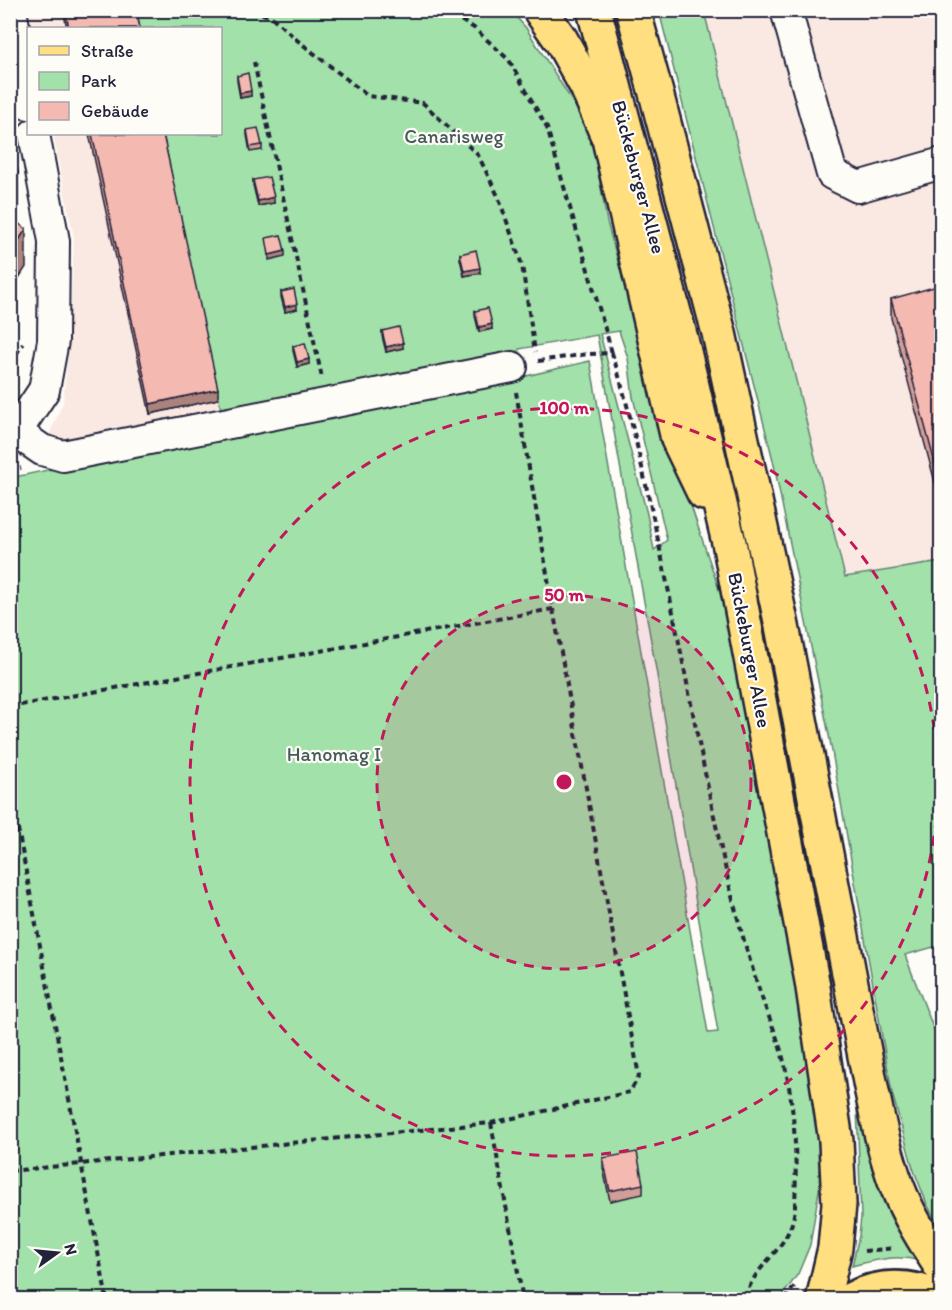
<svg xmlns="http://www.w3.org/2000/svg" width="952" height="1310" viewBox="0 0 952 1310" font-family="Itim,sans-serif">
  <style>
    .built { fill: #fae8e2 }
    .green { fill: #a2e1a9; stroke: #628272; stroke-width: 1.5; fill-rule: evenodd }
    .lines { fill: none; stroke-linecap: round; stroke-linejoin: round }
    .minor-casing { stroke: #22223b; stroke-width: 34 }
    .major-casing { stroke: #22223b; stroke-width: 38 }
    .highway-casing { stroke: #22223b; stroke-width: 38 }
    .path { stroke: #22223b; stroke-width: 4; stroke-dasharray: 6 4.5; stroke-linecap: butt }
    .minor { stroke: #fdfcf7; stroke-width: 30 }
    .major { stroke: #ffdf80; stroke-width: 33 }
    .highway { stroke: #ffdf80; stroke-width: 33 }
    .wall { fill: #d29f98; stroke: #22223b; stroke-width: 1.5 }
    .shaded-wall { fill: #ab827c; stroke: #22223b; stroke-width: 1.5 }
    .building { fill: #f4b9b1; stroke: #22223b; stroke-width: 1.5 }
    .ring { fill: none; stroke: #c2185b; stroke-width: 3; stroke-dasharray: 10 8 }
    .labels { text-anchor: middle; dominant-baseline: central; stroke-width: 4.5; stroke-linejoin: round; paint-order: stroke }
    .park-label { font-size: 20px; fill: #485b5c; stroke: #fdfcf7 }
    .street-label { font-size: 20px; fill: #22223b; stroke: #fdfcf7 }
    .centre { fill: #c2185b; stroke: #fdfcf7; stroke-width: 3 }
    .ring-label { font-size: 18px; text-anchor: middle; font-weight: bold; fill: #c2185b; stroke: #fdfcf7; stroke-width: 4.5; stroke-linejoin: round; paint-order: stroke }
  </style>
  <rect width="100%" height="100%" fill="#fdfcf7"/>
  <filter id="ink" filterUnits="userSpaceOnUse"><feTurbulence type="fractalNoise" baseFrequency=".0167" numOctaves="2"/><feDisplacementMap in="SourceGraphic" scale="12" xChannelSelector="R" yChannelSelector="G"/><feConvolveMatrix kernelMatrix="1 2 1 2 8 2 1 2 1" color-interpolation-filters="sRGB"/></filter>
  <g filter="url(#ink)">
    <g class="built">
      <path d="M29,11H134L138,28H32Z"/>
      <path d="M704,11H941V562L846,577Z"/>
      <path d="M53,134H161L223,419L70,448L48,438L63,403L70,335L74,238Z"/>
    </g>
    <g class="green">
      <path d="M510,10L526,28L591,131L607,222L676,470L690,503L730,622L746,698L812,1077L821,1154L820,1184L810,1245L798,1274L780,1299H11L10,478L226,432L161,134H220V28H138L134,11ZM619,331L628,358L633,397L667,540L654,550L647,514L600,334ZM597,335L663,709L718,1032L708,1033L590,361L526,376L519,349Z"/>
      <path d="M659,11H704L845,577L941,562V945L905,955L941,1048L942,1226L939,1227L927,1204L913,1168L892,1093L830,740L773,460Z"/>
      <path d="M857,1106L861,1117L920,1261C896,1254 875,1260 852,1266L859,1236L861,1217Z"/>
    </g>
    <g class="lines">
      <defs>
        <g id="minor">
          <path d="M11,10L28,104"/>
          <path d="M786,10L832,174L858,187L942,163"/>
          <path d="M16,432L42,450L63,456L512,367"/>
          <path d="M10,435L16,432L44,390L53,341L54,241L34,134"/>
        </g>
        <path id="major" d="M850,1300C880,1284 911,1285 942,1299"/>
        <g id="highway">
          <path d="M540,10L561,40L587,87L609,139L678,439L704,493"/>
          <path d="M594,10L681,339L730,547L812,981L836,1141L839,1204L835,1248L823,1300"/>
          <path d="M633,10L656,93L719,333L782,626L871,1087C878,1121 885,1154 897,1186C908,1215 925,1242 942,1268"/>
        </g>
      </defs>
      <use href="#minor" class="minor-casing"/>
      <use href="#major" class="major-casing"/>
      <use href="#highway" class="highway-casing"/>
      <g class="path">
        <path d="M252,10L273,18L297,40L368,96L423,103L478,155L498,196L522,265L535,352"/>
        <path d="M443,10L474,28L509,60L547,128L612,353"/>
        <path d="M254,62L322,378"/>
        <path d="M538,361L588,354L612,353C630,410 642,467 655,526C681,646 702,768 730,888C739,925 750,962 762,998C769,1018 778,1038 783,1058C795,1105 797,1158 795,1206C793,1251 750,1264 746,1300"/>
        <path d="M10,363L23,344"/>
        <path d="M10,471L21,468"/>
        <path d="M10,707L553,609"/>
        <path d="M10,787L107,1300"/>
        <path d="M491,1123L523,1300"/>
        <path d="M10,1171L491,1123L630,1092L639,1076L553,609L516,392"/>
        <path d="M864,1251L895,1248"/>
        <path d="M785,1300L795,1285"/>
      </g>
      <use href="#minor" class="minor"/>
      <use href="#major" class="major"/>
      <use href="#highway" class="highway"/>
    </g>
    <g class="wall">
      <path d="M63,10H136L140,28H67Z"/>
      <path d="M237,76L251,96L240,98L237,81Z"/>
      <path d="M247,130L262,145V150L250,152L247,135Z"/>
      <path d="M89,134H163L218,399L150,414Z"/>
      <path d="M253,180L274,203L258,206L253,185Z"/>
      <path d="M460,254L480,273L464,276L460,259Z"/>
      <path d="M942,287V500L940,501L891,318V299Z"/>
      <path d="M281,292L297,309L285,312L281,297Z"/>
      <path d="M475,311L492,329L479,332L475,316Z"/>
      <path d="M382,331L403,348L386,352L382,336Z"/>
      <path d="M293,346L309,364L297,367L293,351Z"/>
      <path d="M603,1158L643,1184V1194L610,1201L603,1168Z"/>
    </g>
    <g class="shaded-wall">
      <path d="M251,91V96L240,98V93Z"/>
      <path d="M18,172V209L10,211V173Z"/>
      <path d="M274,197V203L258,206V201Z"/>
      <path d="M26,229V267L10,292V254Z"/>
      <path d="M285,251V256L269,260V255Z"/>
      <path d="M480,268V273L464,276V271Z"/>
      <path d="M297,304V309L285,312V307Z"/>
      <path d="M492,324V329L479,332V327Z"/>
      <path d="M403,343V348L386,352V347Z"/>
      <path d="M309,359V364L297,367V362Z"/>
      <path d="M218,389V399L150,414V404Z"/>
      <path d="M942,481V500L940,501V482Z"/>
    </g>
    <g class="building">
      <path d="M65,10H136L140,28H69Z"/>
      <path d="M248,73L251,91L240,93L237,76Z"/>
      <path d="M258,128L262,145L250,147L247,130Z"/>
      <path d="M92,134H163L218,389L150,404Z"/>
      <path d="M10,140L18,172L10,173Z"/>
      <path d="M269,177L274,197L258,201L253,180Z"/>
      <path d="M10,217L26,229L10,254Z"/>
      <path d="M281,235L285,251L269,255L266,238Z"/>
      <path d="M476,250L480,268L464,271L460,254Z"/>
      <path d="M941,285L942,481L940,482L891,299Z"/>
      <path d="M294,289L297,304L285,307L281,292Z"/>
      <path d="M488,308L492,324L479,327L475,311Z"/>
      <path d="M399,327L403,343L386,347L382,331Z"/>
      <path d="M305,343L309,359L297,362L293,346Z"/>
      <path d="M637,1152L643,1184L610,1191L603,1158Z"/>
    </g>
  </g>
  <circle cx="564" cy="782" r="187" fill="#c2185b" fill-opacity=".12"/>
  <g class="ring">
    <circle cx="564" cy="782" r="187"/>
    <circle cx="564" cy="782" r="374"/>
  </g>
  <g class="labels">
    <g class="park-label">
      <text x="454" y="136">Canarisweg</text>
      <text x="334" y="754">Hanomag I</text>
    </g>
    <g class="street-label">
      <text transform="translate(639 177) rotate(75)">Bückeburger Allee</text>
      <text transform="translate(750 650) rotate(79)">Bückeburger Allee</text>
    </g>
  </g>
  <circle cx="564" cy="782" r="9" class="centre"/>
  <g class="ring-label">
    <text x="564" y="414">100 m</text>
    <text x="564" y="601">50 m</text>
  </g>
  <rect width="952" height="1310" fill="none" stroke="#fdfcf7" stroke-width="36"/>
  <rect x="18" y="18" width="916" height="1274" fill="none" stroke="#22223b" stroke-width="2" filter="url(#ink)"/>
  <rect x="27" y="27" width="195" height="108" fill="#fdfcf7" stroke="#a5a5ac" stroke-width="1.5"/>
  <rect x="39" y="46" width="30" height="9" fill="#ffdf80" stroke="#a5a5ac" stroke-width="1.5"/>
  <text x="81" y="57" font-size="18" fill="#22223b">Straße</text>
  <rect x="39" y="72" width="30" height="18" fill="#a2e1a9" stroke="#a5a5ac" stroke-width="1.5"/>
  <text x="81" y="87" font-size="18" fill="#22223b">Park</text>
  <rect x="39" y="102" width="30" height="18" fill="#f4b9b1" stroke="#a5a5ac" stroke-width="1.5"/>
  <text x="81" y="117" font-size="18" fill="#22223b">Gebäude</text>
  <g transform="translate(57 1253) rotate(75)" stroke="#fdfcf7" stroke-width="4.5" paint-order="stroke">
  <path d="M0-4.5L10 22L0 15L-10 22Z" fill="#22223b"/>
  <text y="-9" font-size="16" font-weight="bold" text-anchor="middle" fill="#22223b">N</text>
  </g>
</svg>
